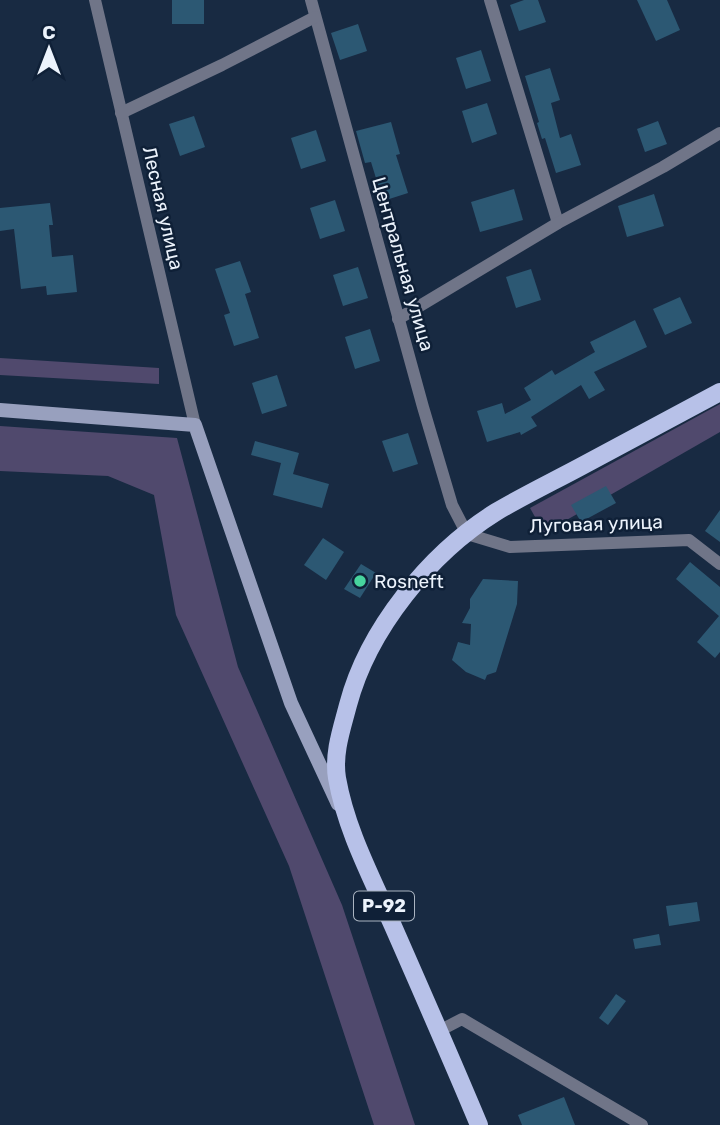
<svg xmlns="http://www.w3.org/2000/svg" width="720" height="1125" viewBox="0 0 720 1125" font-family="Rubik,sans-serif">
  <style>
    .green { fill: #50496d }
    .building { fill: #2c5873 }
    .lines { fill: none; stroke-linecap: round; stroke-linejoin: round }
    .street { stroke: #707588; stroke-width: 12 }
    .secondary { stroke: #98a0be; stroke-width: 14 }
    .primary { stroke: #b7c1e8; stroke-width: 18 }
    .poi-dot { fill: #47d49e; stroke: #0f2037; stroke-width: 2.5 }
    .labels { text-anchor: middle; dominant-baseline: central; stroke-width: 5; stroke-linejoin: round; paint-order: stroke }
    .shield { fill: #0f2037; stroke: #aab4c1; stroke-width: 2 }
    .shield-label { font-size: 18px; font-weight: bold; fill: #ecf3fc }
    .street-label { font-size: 19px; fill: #ecf3fc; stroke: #0f2037 }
    .poi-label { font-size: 19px; fill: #ecf3fc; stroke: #0f2037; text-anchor: start }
  </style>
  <rect width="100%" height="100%" fill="#182a42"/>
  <g class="green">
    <path d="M0,358L159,368V384L0,375Z"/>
    <path d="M720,404V432L544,533L530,508Z"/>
    <path d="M0,426L177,438L238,667L342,905L415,1125H374L289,866L176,615L154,495L108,476L0,471Z"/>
  </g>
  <g class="building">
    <rect x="172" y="0" width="32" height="24"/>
    <path d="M524,0H538L546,22L519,31L510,5Z"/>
    <path d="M637,0H667L680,30L656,41Z"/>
    <path d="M358,24L367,51L340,60L331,33Z"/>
    <path d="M481,50L491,81L466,89L456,58Z"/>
    <path d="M550,68L560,100L551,103L560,138L571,134L581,165L556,173L545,138L542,139L537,123L539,122L525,76Z"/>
    <path d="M487,103L497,134L472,143L462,111Z"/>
    <path d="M194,116L205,147L180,156L169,124Z"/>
    <path d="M658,121L667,144L645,152L637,129Z"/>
    <path d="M391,122L400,154L396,155L408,193L383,201L371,162L365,163L356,131Z"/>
    <path d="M316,130L326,161L301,169L291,138Z"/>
    <path d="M514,189L523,220L480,232L471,202Z"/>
    <path d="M654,194L664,226L627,237L618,206Z"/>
    <path d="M335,200L345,231L320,239L310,208Z"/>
    <path d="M50,203L53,225H49L52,257L73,255L77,292L47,295L46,286L21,289L14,229L0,231V208Z"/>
    <path d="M240,261L251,292L245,294L259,338L234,346L224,315L230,313L215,269Z"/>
    <path d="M358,267L368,298L343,306L333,275Z"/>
    <path d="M531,269L541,300L516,308L506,277Z"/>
    <path d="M680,297L692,323L665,335L653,309Z"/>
    <path d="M635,320L647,347L594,372L605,390L589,399L581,385L531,417L537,426L521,435L520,432L487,442L477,411L502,403L505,414L531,400L524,388L552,370L555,375L595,352L590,342Z"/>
    <path d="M370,329L380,361L355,369L345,337Z"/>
    <path d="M277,375L287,406L262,414L252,383Z"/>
    <path d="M408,433L418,464L393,472L382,441Z"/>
    <path d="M255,441L299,453L293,474L329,484L322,508L273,495L281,463L251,455Z"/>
    <path d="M606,486L616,503L581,522L571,505Z"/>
    <path d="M720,510V542L705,531Z"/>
    <path d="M323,538L344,552L326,580L304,565Z"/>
    <path d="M690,562L720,587V652L715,658L697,642L719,616L676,579Z"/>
    <path d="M361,564L376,573L360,598L344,589Z"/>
    <path d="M483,579L518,581L517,604L496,672L487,675L485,680L466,672L452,660L458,642L470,645L471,624L462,623L470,608V599Z"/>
    <path d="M697,902L700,921L669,926L666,906Z"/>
    <path d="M659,934L661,945L635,949L633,939Z"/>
    <path d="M616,994L626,1001L608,1025L599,1018Z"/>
    <path d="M564,1097L575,1125H522L518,1115Z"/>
  </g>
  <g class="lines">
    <g class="street">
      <path d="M95,0L195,425"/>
      <path d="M311,0L423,407L452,505L467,534L510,547L689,540L720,564"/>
      <path d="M490,0L558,223"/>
      <path d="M121,113L222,65L315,17"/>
      <path d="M398,319L558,223L663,167L720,133"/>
      <path d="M439,1031L462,1019L642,1125"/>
    </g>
    <path class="secondary" d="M0,410L195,425L291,703L338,804"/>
    <path class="primary" d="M479,1125C451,1058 422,992 393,926C372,878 346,830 337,778C333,753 342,728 348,705C368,629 430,553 496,512C523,496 552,482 580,467C627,442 673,417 720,392"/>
  </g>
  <circle class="poi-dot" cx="360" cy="581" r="7"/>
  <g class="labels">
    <rect class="shield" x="354" y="891.5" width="60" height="29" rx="5"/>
    <g class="shield-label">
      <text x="384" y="906">Р-92</text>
    </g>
    <g class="street-label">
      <text transform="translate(163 208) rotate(77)">Лесная улица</text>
      <text transform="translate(403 264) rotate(74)">Центральная улица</text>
      <text transform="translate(596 524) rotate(-2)">Луговая улица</text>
    </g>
    <g class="poi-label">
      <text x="374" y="581">Rosneft</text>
    </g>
  </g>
  <g transform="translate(49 49)" stroke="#0f2037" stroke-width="5" paint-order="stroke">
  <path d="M0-5L12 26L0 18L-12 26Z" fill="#ecf3fc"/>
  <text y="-10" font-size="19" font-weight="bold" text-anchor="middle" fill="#ecf3fc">С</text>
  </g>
</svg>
